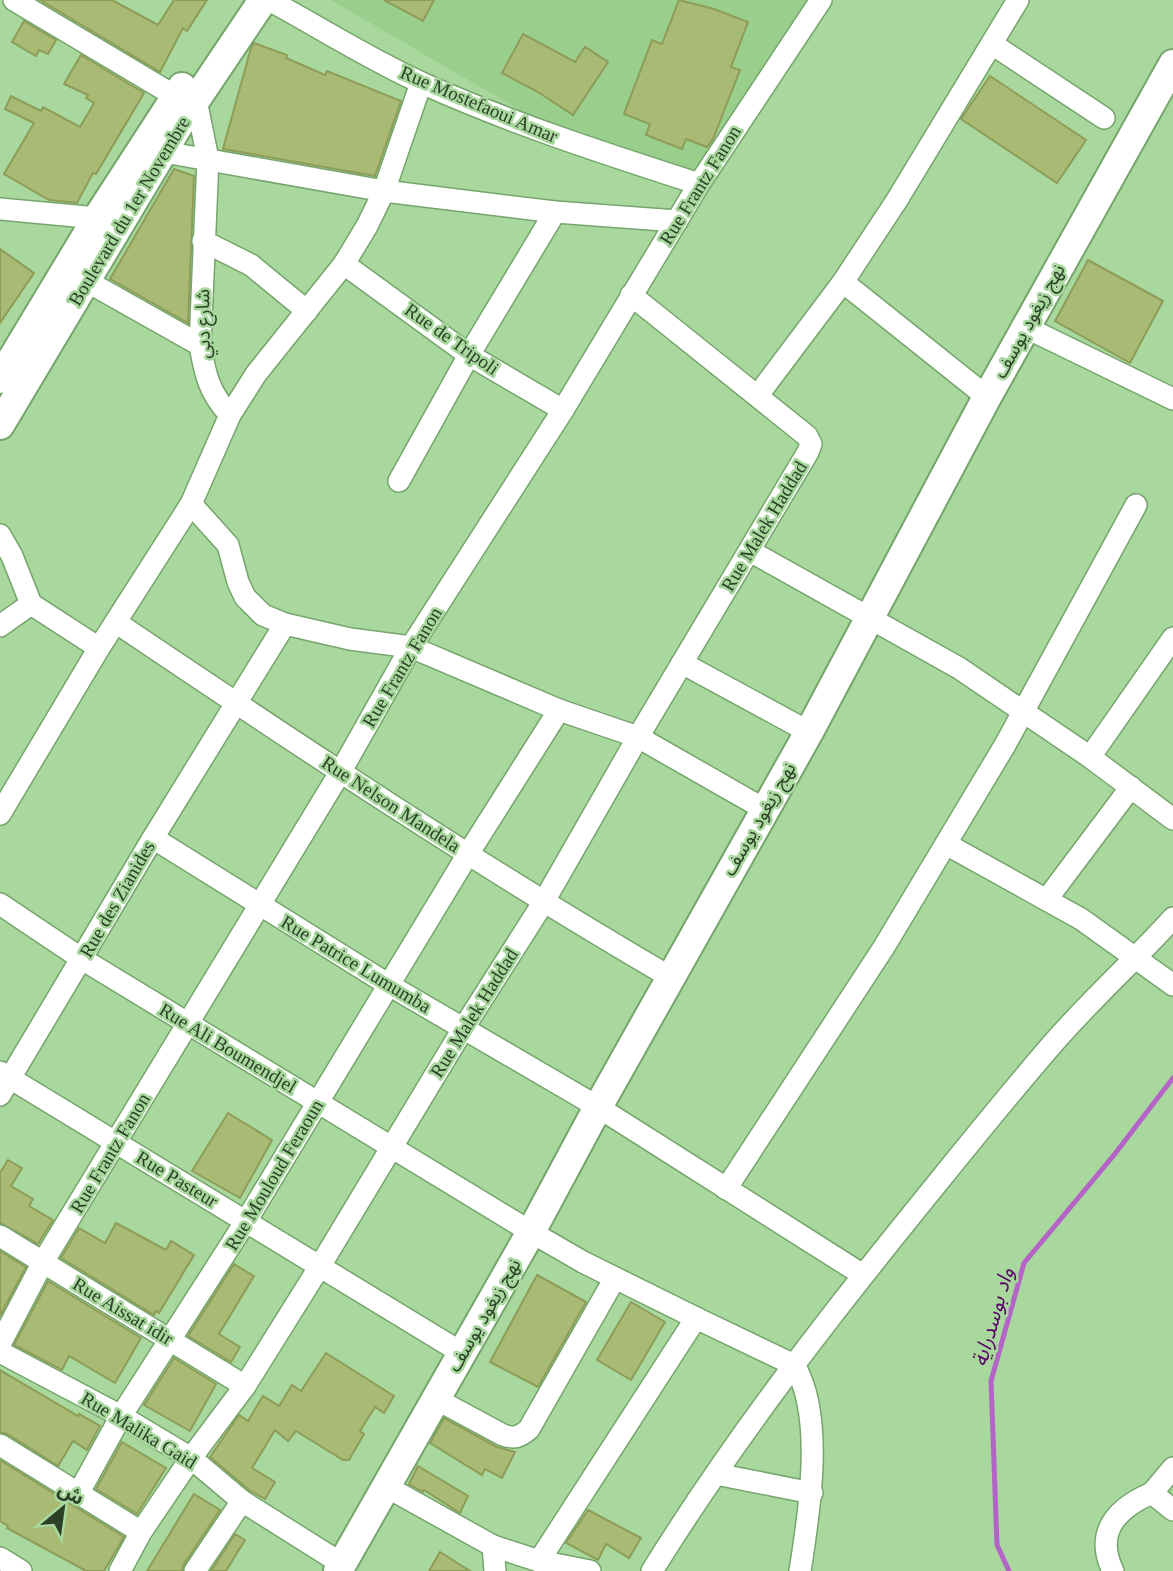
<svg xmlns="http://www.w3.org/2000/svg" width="1173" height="1571" viewBox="0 0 1173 1571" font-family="'Times New Roman','Noto Sans Arabic',serif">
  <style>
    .built { fill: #99ce8d }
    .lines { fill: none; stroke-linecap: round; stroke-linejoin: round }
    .stream { stroke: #b463c7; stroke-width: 5 }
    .building { fill: #a9ba74; stroke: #8d9d58; stroke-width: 2 }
    .minor-casing { stroke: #76a56c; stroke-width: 24 }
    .major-casing { stroke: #76a56c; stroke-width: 32 }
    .minor { stroke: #fff; stroke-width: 21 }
    .major { stroke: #fff; stroke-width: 28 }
    .labels { text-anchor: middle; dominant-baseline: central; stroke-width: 5; stroke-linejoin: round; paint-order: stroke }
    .street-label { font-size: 19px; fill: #2c4028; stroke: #a8d89d }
    .water-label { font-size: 21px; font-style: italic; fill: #580567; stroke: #a8d89d }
  </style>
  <rect width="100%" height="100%" fill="#a8d89d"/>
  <path class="built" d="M331,0H812L698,182L561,134Z"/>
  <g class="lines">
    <path class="stream" d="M1009,1571L997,1545L991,1381L1024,1263L1114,1155L1173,1078"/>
  </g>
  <g class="building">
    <path d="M40,0H112L158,25L174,0H207L187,31L183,28L160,72Z"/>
    <path d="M384,0H434L423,21Z"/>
    <path d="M679,0L714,9L748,22L731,67L740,70L713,139L707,147L686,139L682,149L646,135L650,124L624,114L652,40L662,44Z"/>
    <path d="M24,21L56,40L48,54L39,50L36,56L12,42Z"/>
    <path d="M523,34L575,62L585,47L608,62L573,115L538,92L502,73Z"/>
    <path d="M254,43L287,55L286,58L325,75L327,71L401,101L375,176L223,149L251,48Z"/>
    <path d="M81,55L144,93L96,174L93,173L77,203L49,200L4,174L34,123L5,109L11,96L41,111L43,107L80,127L94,103L86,98L88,95L64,84Z"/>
    <path d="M990,76L1086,140L1057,183L961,119Z"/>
    <path d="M174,169L194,176L188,323L110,279Z"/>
    <path d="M0,249L34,273L0,323Z"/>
    <path d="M1088,260L1163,301L1130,363L1055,321Z"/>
    <path d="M228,1113L272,1140L240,1198L192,1171Z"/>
    <path d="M8,1160L22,1168L11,1186L33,1199L29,1206L53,1220L38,1244L0,1223V1173Z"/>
    <path d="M116,1223L166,1250L171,1241L194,1255L159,1313L156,1311L154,1315L61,1258L79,1228L105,1243Z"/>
    <path d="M0,1251L26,1267L0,1316Z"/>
    <path d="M234,1264L254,1276L219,1334L240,1347L231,1362L188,1336Z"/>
    <path d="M537,1275L586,1302L538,1387L490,1362Z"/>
    <path d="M48,1281L141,1338L115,1383L69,1356L62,1370L14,1345Z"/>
    <path d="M631,1302L665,1322L631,1380L597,1360Z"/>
    <path d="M326,1353L394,1396L384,1413L375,1407L360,1431L364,1434L349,1460H343L296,1431L288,1441L275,1430L252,1468L275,1482L265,1499L249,1490L210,1457L239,1415L248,1421L263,1396L279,1406L292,1385L301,1391Z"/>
    <path d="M174,1358L216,1384L190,1431L144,1405Z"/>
    <path d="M0,1370L78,1416L79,1414L100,1426L87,1450L73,1441L58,1466L7,1434L0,1432Z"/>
    <path d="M444,1418L497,1447L515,1452L502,1478L485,1469L482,1475L430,1443Z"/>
    <path d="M122,1442L166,1468L137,1514L96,1489Z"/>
    <path d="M0,1460L124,1537L104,1571H86L7,1528L8,1526L0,1521Z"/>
    <path d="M418,1466L468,1496L460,1513L424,1490L423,1492L409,1484Z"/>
    <path d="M194,1494L220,1510L184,1564L182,1571H147Z"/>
    <path d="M588,1510L641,1538L629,1558L606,1544L598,1560L566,1543Z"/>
    <path d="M235,1534L245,1540L226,1571H211Z"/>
    <path d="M440,1552L470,1571H429Z"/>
  </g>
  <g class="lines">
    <defs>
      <g id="minor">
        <path d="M269,0C319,27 372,61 424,84C513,124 606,154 699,184"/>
        <path d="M992,44L1104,118"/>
        <path d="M164,152L384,191L555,212L677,221"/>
        <path d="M0,209L97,218L108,223"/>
        <path d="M203,241L251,265L307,311"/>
        <path d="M344,264L469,355L563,410"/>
        <path d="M74,274L200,345"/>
        <path d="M1025,327L1173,399"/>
        <path d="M758,395L843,282"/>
        <path d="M987,397L843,282L897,200L1018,0"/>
        <path d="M230,415L256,374L344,264L367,226L384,191L421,83"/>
        <path d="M399,481L469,355L555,212"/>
        <path d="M191,504L228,545L238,582L245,597L263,615L285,624L350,639L411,647L559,710L638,737L764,809"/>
        <path d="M0,535L12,556L31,604L99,648"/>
        <path d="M750,551L959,668L1090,757L1173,819"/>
        <path d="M117,623C298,745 481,867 670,977"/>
        <path d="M0,626L31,604"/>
        <path d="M682,663L809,732"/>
        <path d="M1090,757L1173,638"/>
        <path d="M0,814L99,648L191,504L230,415C209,393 205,374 200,345L208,159L196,100L175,96L14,0"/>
        <path d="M153,838L389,985L598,1107L863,1275"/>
        <path d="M946,844L1081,919L1173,985"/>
        <path d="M1047,899L1131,787"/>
        <path d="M0,904L82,959L531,1232L583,1262L696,1318L539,1561"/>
        <path d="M0,1072L462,1353"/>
        <path d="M0,1095L153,838L285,624"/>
        <path d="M726,1189L884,947L1005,745L1136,505"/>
        <path d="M0,1236L245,1386"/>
        <path d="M696,1318L794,1365C825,1415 809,1515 800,1571"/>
        <path d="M0,1344L43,1262L341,771L411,647L563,410L699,184L821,0"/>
        <path d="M0,1352L121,1416L191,1458L242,1501L342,1564"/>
        <path d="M436,1399L503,1435C514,1439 520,1437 529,1429L615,1278"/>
        <path d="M0,1445L141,1532"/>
        <path d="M1173,1468L1152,1493L1173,1510"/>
        <path d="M716,1474L812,1493"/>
        <path d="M387,1487L493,1546L495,1571"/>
        <path d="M78,1494L121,1416L246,1221L468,854L559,710"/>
        <path d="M493,1546L539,1561L590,1571"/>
        <path d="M0,1558L21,1571"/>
        <path d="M120,1571L141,1532L191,1458L245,1386L320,1266L463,1029L543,903L638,737L808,452L811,444L807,436L631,295"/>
        <path d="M195,1571L242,1501"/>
        <path d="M652,1571C730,1445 821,1327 914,1212C961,1154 1007,1096 1056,1040C1093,998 1135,960 1173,918"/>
        <path d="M1113,1571C1094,1532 1117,1508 1152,1493"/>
      </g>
      <g id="major">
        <path d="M0,379L97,218L182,87"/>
        <path d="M0,425L177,128L263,0"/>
        <path d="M338,1571L531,1232L598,1107L809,732L987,397L1173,64"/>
      </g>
    </defs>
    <use href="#minor" class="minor-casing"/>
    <use href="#major" class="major-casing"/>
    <use href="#minor" class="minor"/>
    <use href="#major" class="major"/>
  </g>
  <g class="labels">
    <g class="street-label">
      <text transform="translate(479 104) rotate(23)">Rue Mostefaoui Amar</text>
      <text transform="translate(700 185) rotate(-58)">Rue Frantz Fanon</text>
      <text transform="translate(129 211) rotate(-59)">Boulevard du 1er Novembre</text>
      <text transform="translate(1029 321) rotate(-61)">نهج زيغود يوسف</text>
      <text transform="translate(203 324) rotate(-91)">شارع دبي</text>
      <text transform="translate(452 339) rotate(35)">Rue de Tripoli</text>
      <text transform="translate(764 526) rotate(-59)">Rue Malek Haddad</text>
      <text transform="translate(402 667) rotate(-59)">Rue Frantz Fanon</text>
      <text transform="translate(391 804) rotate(33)">Rue Nelson Mandela</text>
      <text transform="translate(759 819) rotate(-60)">نهج زيغود يوسف</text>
      <text transform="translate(117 899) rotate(-60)">Rue des Zianides</text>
      <text transform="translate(356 964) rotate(31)">Rue Patrice Lumumba</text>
      <text transform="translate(474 1013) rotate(-58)">Rue Malek Haddad</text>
      <text transform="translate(228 1048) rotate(31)">Rue Ali Boumendjel</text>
      <text transform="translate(110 1153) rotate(-59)">Rue Frantz Fanon</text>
      <text transform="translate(274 1175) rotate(-59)">Rue Mouloud Feraoun</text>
      <text transform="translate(177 1179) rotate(31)">Rue Pasteur</text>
      <text transform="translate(123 1311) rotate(31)">Rue Aissat idir</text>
      <text transform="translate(484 1315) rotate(-60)">نهج زيغود يوسف</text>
      <text transform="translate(139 1430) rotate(31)">Rue Malika Gaid</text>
    </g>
    <g class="water-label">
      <text transform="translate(993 1317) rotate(-74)">واد بوسدراية</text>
    </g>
  </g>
  <g transform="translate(63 1508) rotate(29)" stroke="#a8d89d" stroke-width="5" paint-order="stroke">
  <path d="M0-5L12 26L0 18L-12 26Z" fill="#2c4028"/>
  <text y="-10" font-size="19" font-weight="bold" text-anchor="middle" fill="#2c4028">ش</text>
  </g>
</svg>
